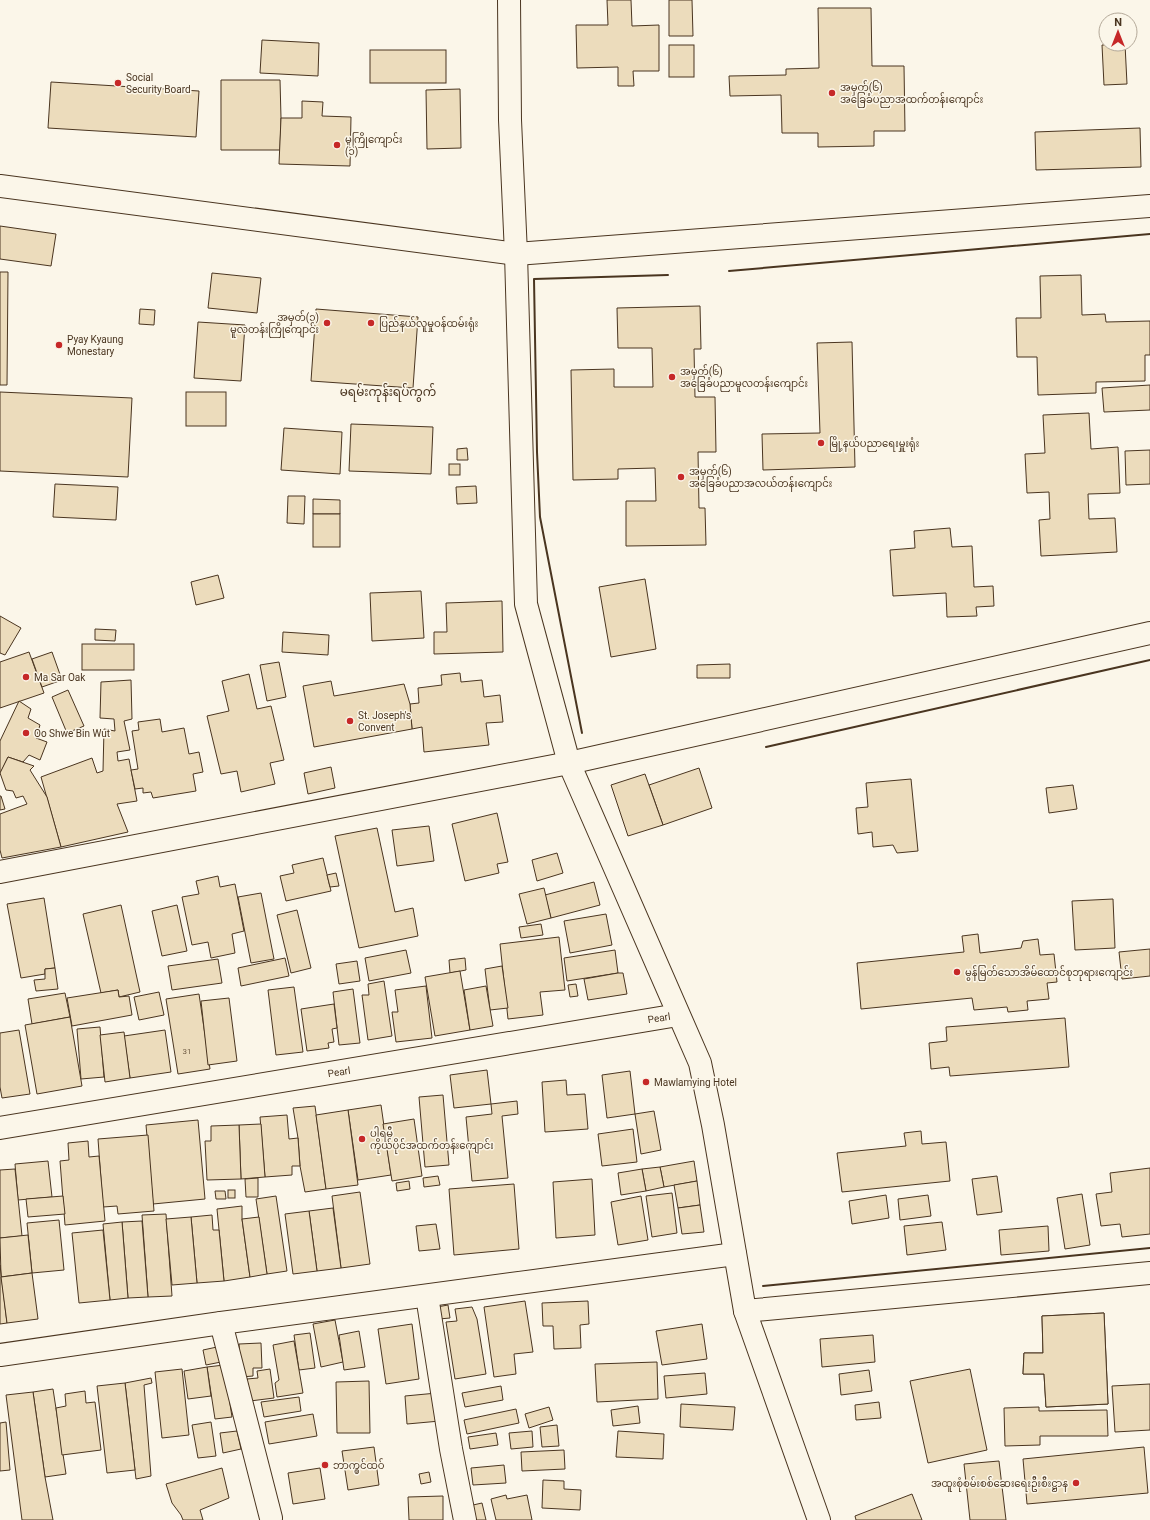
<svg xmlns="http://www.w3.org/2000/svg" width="1150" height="1520" viewBox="0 0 1150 1520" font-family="Roboto,'Noto Sans Myanmar',sans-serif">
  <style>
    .building { fill: #ecdcbc; stroke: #4a3520; fill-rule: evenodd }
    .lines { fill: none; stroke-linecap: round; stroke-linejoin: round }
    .minor-casing { stroke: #4a3520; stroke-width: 24 }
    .major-casing { stroke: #4a3520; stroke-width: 24 }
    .minor { stroke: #fbf6e9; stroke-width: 22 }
    .major { stroke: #fbf6e9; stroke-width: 22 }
    .wall { stroke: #4a3520; stroke-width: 2 }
    .poi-dot { fill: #c62828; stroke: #fbf6e9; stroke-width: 1.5 }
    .labels { text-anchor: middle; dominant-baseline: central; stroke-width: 3; stroke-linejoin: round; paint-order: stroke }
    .number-label { font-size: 8px; fill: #725f47 }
    .poi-label { font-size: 10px; fill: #4a3520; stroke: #fbf6e9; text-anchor: start }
    .street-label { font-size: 10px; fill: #4a3520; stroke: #fbf6e9 }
    .quarter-label { font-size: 12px; fill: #4a3520; stroke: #fbf6e9 }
  </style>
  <rect width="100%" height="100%" fill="#fbf6e9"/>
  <g class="building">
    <path d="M607,0H631L632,26L659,25V71H633L634,86H618V67L577,68L576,25H608Z"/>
    <path d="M669,0H692L693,36H669Z"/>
    <path d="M818,8H871L872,66H904L905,131H874V146L818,147V133H782L781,95L730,96L729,76L786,75V69L819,68Z"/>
    <path d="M262,40L319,43L318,76L260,73Z"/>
    <path d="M1125,44L1127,84L1104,85L1102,45Z"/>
    <rect x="669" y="45" width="25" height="32"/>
    <rect x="370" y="50" width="76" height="33"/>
    <path d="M221,80H280L281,118L280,150H221Z"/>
    <path d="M51,82L199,91L196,137L48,128Z"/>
    <path d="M460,89L461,148L427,149L426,90Z"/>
    <path d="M302,101L323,102L322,116L351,117L350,166L279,164L281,118H302Z"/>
    <path d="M1140,128L1141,167L1036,170L1035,132Z"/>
    <path d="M0,226L56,234L51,266L0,259Z"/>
    <path d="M0,272H8L7,385H0Z"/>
    <path d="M212,273L261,278L257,313L208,308Z"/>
    <path d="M1081,275L1082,315L1105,314L1106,322L1150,321V355H1145V381L1096,382V393L1038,395L1037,357H1017L1016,318H1041L1040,276Z"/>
    <path d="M700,306L701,349H694L695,397H715L716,452H698L699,508H705L706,545L626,546V501H656L655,468L618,469V479L573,480L571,370L614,369V387H653L652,348H618L617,308Z"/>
    <path d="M140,309L155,310L154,325L139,324Z"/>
    <path d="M316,309L418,317L413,388L311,381Z"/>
    <path d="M198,322L245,325L241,381L194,378Z"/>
    <path d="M852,342L855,467L763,470L762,434L820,433L817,343Z"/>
    <path d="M1150,385V410L1104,412L1102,388Z"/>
    <path d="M0,392L132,398L128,477L0,471Z"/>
    <rect x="186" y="392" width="40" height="34"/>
    <path d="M1089,413L1091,449L1118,447L1120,493L1088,494L1089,519L1115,518L1117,552L1041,556L1039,520L1050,519L1049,492L1027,493L1025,454L1045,453L1043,415Z"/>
    <path d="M351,424L433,427L431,474L349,471Z"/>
    <path d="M284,428L342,432L340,474L281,470Z"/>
    <path d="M467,448L468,460H457V449Z"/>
    <path d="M1150,450V484L1126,485L1125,451Z"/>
    <rect x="449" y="464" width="11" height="11"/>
    <path d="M55,484L118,487L116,520L53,517Z"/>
    <path d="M476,486L477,503L457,504L456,487Z"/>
    <path d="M288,496H305L304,524L287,523Z"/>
    <path d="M313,499L340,500V514H313Z"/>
    <rect x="313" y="514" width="27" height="33"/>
    <path d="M950,528L952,547L972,546L974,587L993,586L994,606L976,607L977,616L947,617L946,593L893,596L890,550L915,548L914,531Z"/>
    <path d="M218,575L224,598L196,605L191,582Z"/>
    <path d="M645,579L656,649L611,657L599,587Z"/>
    <path d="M421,591L424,638L372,641L370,593Z"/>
    <path d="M502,601L503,652L434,654V632H447L446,603Z"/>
    <path d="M0,616L21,628L5,655L0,653Z"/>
    <path d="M95,629L116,630L115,641L95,640Z"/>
    <path d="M283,632L329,635L328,655L282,652Z"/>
    <rect x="82" y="644" width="52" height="26"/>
    <path d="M29,652L44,693L0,708V662Z"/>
    <path d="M52,652L62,680L42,687L32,659Z"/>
    <path d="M279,662L286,697L267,701L260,665Z"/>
    <path d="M730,664V678H697V665Z"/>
    <path d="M460,673L461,682L482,680L484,697L500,695L503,722L486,723L489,745L424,752L422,727L412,729L410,704L419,703L418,688L442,685L441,675Z"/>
    <path d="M249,674L257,709L271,706L284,760L270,763L275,784L241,792L237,771L221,774L207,716L229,711L222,681Z"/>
    <path d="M131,680L132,719L124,721L130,750L117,752L118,761L129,759L137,801L117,804L128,832L61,847L41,777L92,758L97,773L103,771L104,729L115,731L114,719L100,718L101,682Z"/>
    <path d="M331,681L334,696L404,684L410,704L412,729L314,747L303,686Z"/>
    <path d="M68,690L84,726L67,733L52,697Z"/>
    <path d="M19,701L31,709L28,718L40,725L36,738L47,742L40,760L29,755L23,762L8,757L0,774V741Z"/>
    <path d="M160,719L162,732L184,728L189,754L199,752L203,772L193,774L196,791L153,798L151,792L143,793V788L135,789L131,770L138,769L132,731L139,730L138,722Z"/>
    <path d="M8,757L34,766L30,770L47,797L61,847L2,858L0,850V814L27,804L23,796L16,798L13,791L6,790L0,773Z"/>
    <path d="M331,767L335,788L308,794L304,773Z"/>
    <path d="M699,768L712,808L663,825L649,785Z"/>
    <path d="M645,774L663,825L628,836L611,785Z"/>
    <path d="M911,779L918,851L897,853L893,845L873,847L872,832L858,834L856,808L868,807L866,783Z"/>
    <path d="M1073,785L1077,809L1049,813L1046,788Z"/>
    <path d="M0,796H1L5,809L0,810Z"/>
    <path d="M497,813L508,862L497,864L499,873L465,881L452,824Z"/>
    <path d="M429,826L434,861L397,866L392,830Z"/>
    <path d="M377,828L395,912L413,908L418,936L359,948L335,836Z"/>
    <path d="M557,853L563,873L537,881L532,860Z"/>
    <path d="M323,858L331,891L286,901L280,876L294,873L292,865Z"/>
    <path d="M336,873L339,886L330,887L327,875Z"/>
    <path d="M218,876L220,887L235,884L244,931L232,934L235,953L211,958L208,942L192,945L182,897L199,894L196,881Z"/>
    <path d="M594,882L600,905L551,918L545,895Z"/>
    <path d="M544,888L551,918L527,924L519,894Z"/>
    <path d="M261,893L274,959L251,963L238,897Z"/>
    <path d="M44,898L55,968L45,969V974L21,978L7,904Z"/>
    <path d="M1113,899L1115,948L1075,950L1072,901Z"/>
    <path d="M121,905L140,992L119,997L118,990L101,993L83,914Z"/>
    <path d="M177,905L187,951L162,956L152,911Z"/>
    <path d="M297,910L311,968L291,973L277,915Z"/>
    <path d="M606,914L612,945L570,953L564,921Z"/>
    <path d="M541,924L543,935L521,938L519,927Z"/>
    <path d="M978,934L980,953L1021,948L1023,941L1038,939L1040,955L1054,954L1057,982L1047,983L1049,999L1027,1001L1028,1010L1008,1012L1007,1007L974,1010L972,998L861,1009L857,963L964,952L962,936Z"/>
    <path d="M559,937L565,990L540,992L543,1015L508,1019L500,944Z"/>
    <path d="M1150,949V976L1122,979L1119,952Z"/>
    <path d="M406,950L411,973L369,981L365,958Z"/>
    <path d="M615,950L618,973L567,981L564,958Z"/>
    <path d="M285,958L289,976L241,986L238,968Z"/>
    <path d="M465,958L466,970L450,973L449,960Z"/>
    <path d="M218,959L222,983L172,990L168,966Z"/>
    <path d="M357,961L360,981L339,984L336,964Z"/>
    <path d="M502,966L508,1008L490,1010L485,969Z"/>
    <path d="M55,968L58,989L36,991L34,980L45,979V969Z"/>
    <path d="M460,971L470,1030L435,1036L425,977Z"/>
    <path d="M618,973H623L627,994L588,1000L584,979Z"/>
    <path d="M384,981L392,1036L368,1040L362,995H369L368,984Z"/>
    <path d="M576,984L578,996L570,997L568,985Z"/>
    <path d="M426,986L432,1038L396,1042L392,1012H398L395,990Z"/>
    <path d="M486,986L493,1026L470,1030L464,990Z"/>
    <path d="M294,987L303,1052L276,1055L268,990Z"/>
    <path d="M353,989L360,1043L339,1045L333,992Z"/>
    <path d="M118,990L119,997L129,996L132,1015L72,1026L67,998Z"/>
    <path d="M159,992L164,1015L139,1020L134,997Z"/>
    <path d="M65,993L70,1017L32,1024L28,999Z"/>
    <path d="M199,994L210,1069L178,1074L166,999Z"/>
    <path d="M229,998L237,1061L208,1065L201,1001Z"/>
    <path d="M334,1004L337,1028L332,1029L334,1042L328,1043L329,1048L307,1051L301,1009Z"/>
    <path d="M70,1017L82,1086L37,1094L25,1025Z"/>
    <path d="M1065,1018L1069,1067L950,1076L949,1067L931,1069L929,1043L947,1041L946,1027Z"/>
    <path d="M100,1027L104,1077L81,1079L77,1029Z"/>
    <path d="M19,1030L30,1094L2,1098L0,1087V1033Z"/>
    <path d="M165,1030L171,1072L130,1078L124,1036Z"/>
    <path d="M124,1032L130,1078L105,1082L100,1035Z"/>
    <path d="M487,1070L491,1104L454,1108L450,1075Z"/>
    <path d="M630,1071L635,1114L607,1118L602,1075Z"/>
    <path d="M566,1080L567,1095L585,1094L588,1129L545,1132L542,1082Z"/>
    <path d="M443,1095L449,1165L425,1167L419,1097Z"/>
    <path d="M517,1101L518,1114L502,1116L508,1178L472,1181L466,1117L492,1114L491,1104Z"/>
    <path d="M381,1105L391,1175L358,1180L348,1110Z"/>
    <path d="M315,1106L326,1189L305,1192L300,1166L298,1138L293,1108Z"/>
    <path d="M348,1110L358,1185L326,1189L316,1115Z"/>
    <path d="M654,1111L661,1150L641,1154L635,1114Z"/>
    <path d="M287,1115L289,1139L298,1138L300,1166H292V1175L265,1177L260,1117Z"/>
    <path d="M414,1119L422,1176L392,1181L383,1124Z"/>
    <path d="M198,1120L205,1199L153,1204L146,1125Z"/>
    <path d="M261,1124L265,1177L241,1179L239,1125Z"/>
    <path d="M239,1125L241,1179L207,1180L205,1141H211V1126Z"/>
    <path d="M633,1129L637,1162L602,1166L598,1134Z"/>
    <path d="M921,1131L922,1144L946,1142L950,1181L842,1192L837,1153L906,1146L904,1133Z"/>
    <path d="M148,1135L154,1211L118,1214L117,1206L103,1207L98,1139Z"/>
    <path d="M88,1141L89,1157L99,1156L105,1221L65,1225L60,1161L69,1160L68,1143Z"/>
    <path d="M48,1161L52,1197L18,1200L15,1164Z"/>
    <path d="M694,1161L697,1181L664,1187L660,1167Z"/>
    <path d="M660,1167L664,1187L646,1191L642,1169Z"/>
    <path d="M1150,1168V1234L1122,1237L1120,1224L1101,1226L1096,1194L1112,1192L1110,1173Z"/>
    <path d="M15,1169L22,1236L0,1238V1170Z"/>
    <path d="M642,1169L646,1191L621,1195L618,1173Z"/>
    <path d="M438,1176L440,1185L424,1187L423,1178Z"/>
    <path d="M997,1176L1002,1212L977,1215L972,1179Z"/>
    <path d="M258,1178V1197H246L245,1179Z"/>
    <path d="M592,1179L595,1235L556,1238L553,1182Z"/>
    <path d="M409,1181L410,1189L397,1191L396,1183Z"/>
    <path d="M697,1181L700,1205L678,1208L674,1185Z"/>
    <path d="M514,1184L519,1249L454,1255L449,1189Z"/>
    <rect x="228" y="1190" width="7" height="8"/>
    <path d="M215,1191H225L226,1199H216Z"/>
    <path d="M360,1192L370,1264L341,1268L332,1196Z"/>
    <path d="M672,1193L677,1233L652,1237L646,1196Z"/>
    <path d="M1082,1194L1090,1245L1065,1249L1057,1198Z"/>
    <path d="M886,1195L889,1218L852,1224L849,1201Z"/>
    <path d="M928,1195L931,1216L900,1220L898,1199Z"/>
    <path d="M63,1196L65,1214L28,1217L26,1199Z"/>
    <path d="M276,1196L287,1271L267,1274L256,1199Z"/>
    <path d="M641,1196L648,1240L618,1245L611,1202Z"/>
    <path d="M700,1205L704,1232L682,1234L678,1208Z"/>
    <path d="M242,1206V1219L250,1277L224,1281L217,1209Z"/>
    <path d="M333,1208L341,1268L317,1271L309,1211Z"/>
    <path d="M309,1211L317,1271L293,1274L285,1214Z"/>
    <path d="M166,1214L172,1296L148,1297L142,1215Z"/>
    <path d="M212,1215L213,1230H219L224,1281L197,1283L191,1217Z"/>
    <path d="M191,1217L197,1283L172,1285L166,1219Z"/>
    <path d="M259,1217L267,1274L250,1277L242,1219Z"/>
    <path d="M59,1220L64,1270L32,1273L27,1223Z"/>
    <path d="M142,1221L148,1297L128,1298L122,1222Z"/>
    <path d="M122,1222L128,1298L110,1300L103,1224Z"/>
    <path d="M942,1222L946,1250L907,1255L904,1226Z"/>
    <path d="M436,1224L440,1249L419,1251L416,1226Z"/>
    <path d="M1048,1226L1049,1251L1001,1255L999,1230Z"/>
    <path d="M103,1230L110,1300L79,1303L72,1233Z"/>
    <path d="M28,1235L32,1273L1,1277L0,1238Z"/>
    <path d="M0,1265L7,1323L0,1324Z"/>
    <path d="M32,1273L38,1319L7,1323L1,1277Z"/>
    <path d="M525,1301L533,1352L514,1354L516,1374L494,1377L484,1307Z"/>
    <path d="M588,1301L589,1324L580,1325L581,1348L554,1349L553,1326H543L542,1303Z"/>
    <path d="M448,1305L450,1318L439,1319L437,1307Z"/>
    <path d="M472,1307L477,1319L486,1374L455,1379L446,1322L457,1321L455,1309Z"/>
    <path d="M1104,1313L1108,1404L1046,1407L1044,1374H1023L1024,1353H1043L1042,1316ZM1070,1344H1080L1081,1377H1071Z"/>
    <path d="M1104,1313L1108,1404L1046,1407L1044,1374H1023L1024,1353H1043L1042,1316Z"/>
    <path d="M335,1320L343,1362L321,1367L313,1324Z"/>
    <path d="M412,1324L419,1379L386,1384L378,1329Z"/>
    <path d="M702,1324L707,1359L662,1365L656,1331Z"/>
    <path d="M359,1331L365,1367L344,1370L339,1335Z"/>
    <path d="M310,1333L315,1368L299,1370L294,1335Z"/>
    <path d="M873,1335L875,1362L822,1367L820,1339Z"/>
    <path d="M294,1341L303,1393L277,1397L275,1383L279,1380L273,1345Z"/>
    <path d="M261,1343L262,1368H253V1376L241,1377L239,1344Z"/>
    <path d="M217,1347L221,1362L206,1365L203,1350Z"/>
    <path d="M657,1362L658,1399L597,1402L595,1364Z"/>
    <path d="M224,1365L232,1417L215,1419L207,1367Z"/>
    <path d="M207,1367L211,1396L188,1399L184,1371Z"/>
    <path d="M182,1369L189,1435L162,1438L155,1372Z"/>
    <path d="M270,1369L274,1398L250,1401L247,1379L258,1378L257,1371Z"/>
    <path d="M970,1369L987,1450L928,1463L910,1381Z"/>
    <path d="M869,1370L872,1391L841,1395L839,1374Z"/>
    <path d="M705,1373L707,1394L666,1398L664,1376Z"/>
    <path d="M151,1378L152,1383L144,1385L151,1476L136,1479L125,1383Z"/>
    <path d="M369,1381L370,1433H337L336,1382Z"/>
    <path d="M125,1383L135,1470L107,1473L97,1386Z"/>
    <path d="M1150,1384V1430L1115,1432L1112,1386Z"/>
    <path d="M501,1386L503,1400L465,1407L462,1393Z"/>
    <path d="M53,1389L66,1474L45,1477L33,1392Z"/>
    <path d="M85,1391L86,1403L95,1402L101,1450L62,1455L56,1408L66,1406L65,1394Z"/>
    <path d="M33,1392L45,1477L53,1520H22L6,1395Z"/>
    <path d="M437,1393L440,1421L407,1424L405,1396Z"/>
    <path d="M299,1397L301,1411L264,1417L261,1402Z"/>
    <path d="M879,1402L881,1418L856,1420L855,1405Z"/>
    <path d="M681,1404L735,1407L733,1430L680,1427Z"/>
    <path d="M638,1406L640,1423L613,1426L611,1410Z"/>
    <path d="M549,1407L553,1420L529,1428L525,1414Z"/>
    <path d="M1039,1407V1411L1107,1410L1108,1436H1040V1445L1005,1446L1004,1408Z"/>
    <path d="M516,1409L519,1423L467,1434L464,1420Z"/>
    <path d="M313,1414L317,1436L269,1444L265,1422Z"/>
    <path d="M6,1422L10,1470L0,1471V1423Z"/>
    <path d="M211,1422L216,1456L198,1458L192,1425Z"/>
    <path d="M557,1425L559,1446L542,1447L540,1427Z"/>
    <path d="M237,1431L241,1449L223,1453L220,1433Z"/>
    <path d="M532,1431L533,1447L511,1449L509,1433Z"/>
    <path d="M618,1431L664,1434L663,1459L616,1457Z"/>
    <path d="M496,1433L498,1445L470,1449L468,1437Z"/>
    <path d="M374,1447L379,1485L348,1490L342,1451Z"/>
    <path d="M1144,1447L1148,1493L1027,1504L1023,1459Z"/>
    <path d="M564,1450L565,1469L522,1471L521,1452Z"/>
    <path d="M999,1461L1006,1520H970L964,1464Z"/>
    <path d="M504,1465L506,1483L473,1485L471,1468Z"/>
    <path d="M222,1468L229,1498L200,1510L203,1520H183L181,1515L172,1503L166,1484Z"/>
    <path d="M320,1468L325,1499L293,1504L288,1473Z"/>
    <path d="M429,1472L431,1482L421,1484L419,1474Z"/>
    <path d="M543,1480L564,1481V1489L581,1490L580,1510L542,1508Z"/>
    <path d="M912,1494L922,1520H856L855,1516Z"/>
    <path d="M506,1495L507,1499L527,1495L532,1520H496L491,1499Z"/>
    <path d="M443,1496V1520H409L408,1497Z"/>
    <path d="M482,1503L486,1520H476L473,1505Z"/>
  </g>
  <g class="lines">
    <defs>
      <g id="minor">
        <path d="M0,186L516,254L1150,206"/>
        <path d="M0,872L569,763L1150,633"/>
        <path d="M0,1128L678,1015"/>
        <path d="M427,1296L451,1449L465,1520"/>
        <path d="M745,1311L1150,1273"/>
        <path d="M221,1323L271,1518"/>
        <path d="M0,1355L221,1323L735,1254"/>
      </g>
      <path id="major" d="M509,0L510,120L516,254L526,604L569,763L700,1063L713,1125L745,1311L819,1520"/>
    </defs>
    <use href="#minor" class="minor-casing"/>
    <use href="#major" class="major-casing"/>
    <use href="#minor" class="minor"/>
    <use href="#major" class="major"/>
    <g class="wall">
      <path d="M729,271L1150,234"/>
      <path d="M582,733L540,517L537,452L534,279L668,275"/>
      <path d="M766,747L1150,660"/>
      <path d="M763,1286L1150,1248"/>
    </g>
  </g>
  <g class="poi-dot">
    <circle cx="118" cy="83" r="4"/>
    <circle cx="832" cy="93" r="4"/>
    <circle cx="337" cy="145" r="4"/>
    <circle cx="327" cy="323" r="4"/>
    <circle cx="371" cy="323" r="4"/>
    <circle cx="59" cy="345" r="4"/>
    <circle cx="672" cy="377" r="4"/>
    <circle cx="821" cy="443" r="4"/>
    <circle cx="681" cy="477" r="4"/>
    <circle cx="26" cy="677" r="4"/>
    <circle cx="350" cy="721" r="4"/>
    <circle cx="26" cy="733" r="4"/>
    <circle cx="957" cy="972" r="4"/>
    <circle cx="646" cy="1082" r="4"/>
    <circle cx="362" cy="1139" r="4"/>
    <circle cx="325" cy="1465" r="4"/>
    <circle cx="1076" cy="1483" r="4"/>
  </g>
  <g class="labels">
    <g class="number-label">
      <text x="187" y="1051">31</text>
    </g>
    <g class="poi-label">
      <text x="126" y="77">Social<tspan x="126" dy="12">Security Board</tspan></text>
      <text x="840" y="87">အမှတ်(၆)<tspan x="840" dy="12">အခြေခံပညာအထက်တန်းကျောင်း</tspan></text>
      <text x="345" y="139">မူကြိုကျောင်း<tspan x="345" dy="12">(၁)</tspan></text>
      <text x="319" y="317" text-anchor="end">အမှတ်(၁)<tspan x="319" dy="12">မူလတန်းကြိုကျောင်း</tspan></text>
      <text x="379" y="323">ပြည်နယ်လူမှုဝန်ထမ်းရုံး</text>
      <text x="67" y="339">Pyay Kyaung<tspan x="67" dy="12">Monestary</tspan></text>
      <text x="680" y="371">အမှတ်(၆)<tspan x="680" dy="12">အခြေခံပညာမူလတန်းကျောင်း</tspan></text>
      <text x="829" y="443">မြို့နယ်ပညာရေးမှူးရုံး</text>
      <text x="689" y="471">အမှတ်(၆)<tspan x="689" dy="12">အခြေခံပညာအလယ်တန်းကျောင်း</tspan></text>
      <text x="34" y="677">Ma Sar Oak</text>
      <text x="358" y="715">St. Joseph's<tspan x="358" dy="12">Convent</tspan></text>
      <text x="34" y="733">Oo Shwe Bin Wut</text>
      <text x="965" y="972">မွန်မြတ်သောအိမ်ထောင်စုဘုရားကျောင်း</text>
      <text x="654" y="1082">Mawlamying Hotel</text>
      <text x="370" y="1133">ပါရမီ<tspan x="370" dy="12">ကိုယ်ပိုင်အထက်တန်းကျောင်း</tspan></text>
      <text x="333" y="1465">ဘာက္ၜၚ်ထဝ်</text>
      <text x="1068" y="1483" text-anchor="end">အထူးစုံစမ်းစစ်ဆေးရေးဦးစီးဋ္ဌာန</text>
    </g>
    <g class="street-label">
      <text transform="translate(659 1018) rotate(-9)">Pearl</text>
      <text transform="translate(339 1072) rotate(-9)">Pearl</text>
    </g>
    <g class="quarter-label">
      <text x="388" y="392">မရမ်းကုန်းရပ်ကွက်</text>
    </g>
  </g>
  <g transform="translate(1118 32)"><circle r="19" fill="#fbf6e9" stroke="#b4a999"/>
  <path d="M0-3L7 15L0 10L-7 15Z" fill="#c62828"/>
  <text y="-6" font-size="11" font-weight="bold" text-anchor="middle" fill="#4a3520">N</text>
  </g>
</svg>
